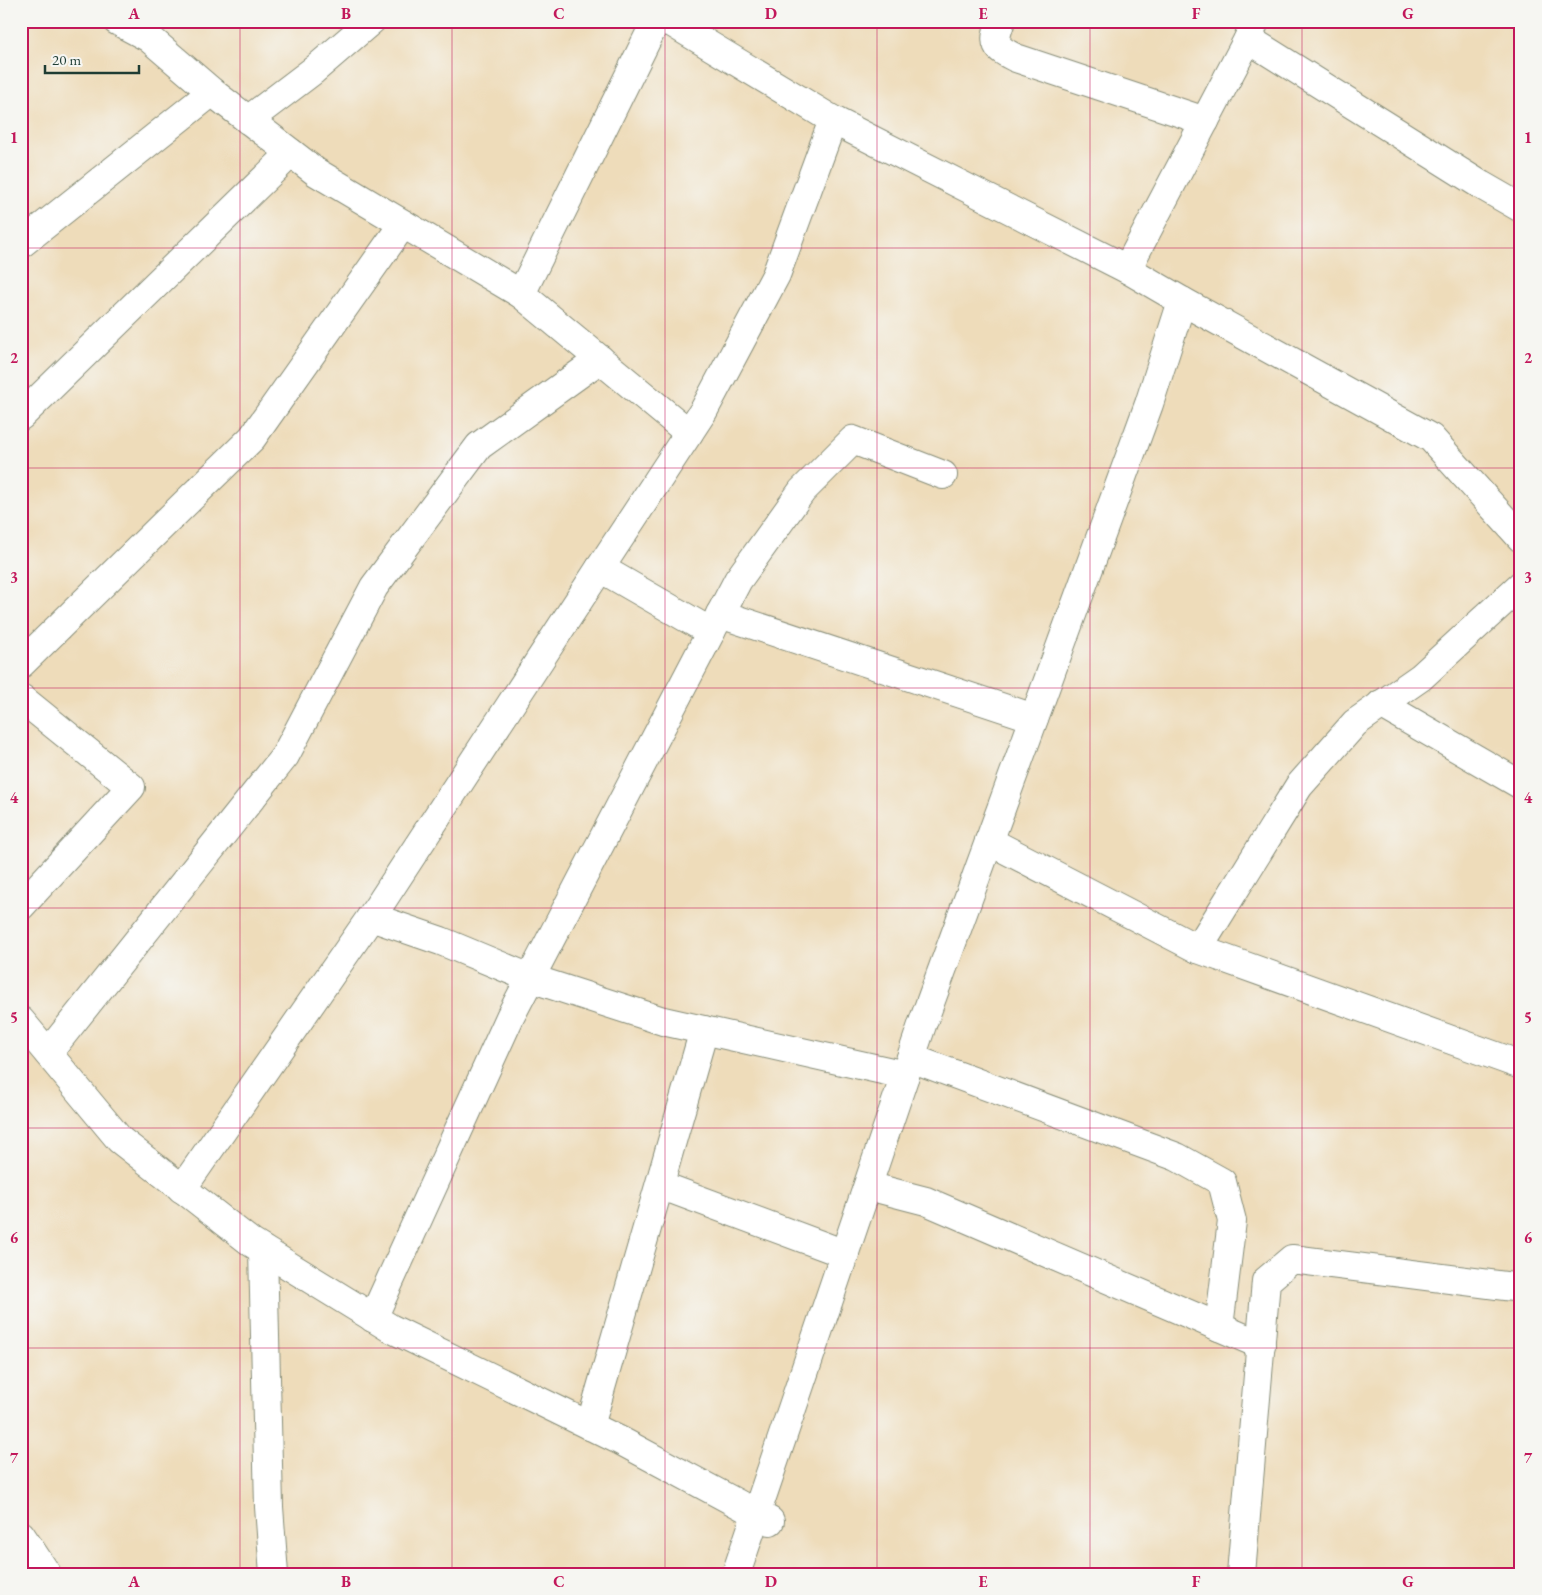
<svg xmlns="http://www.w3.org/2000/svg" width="1542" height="1595" viewBox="0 0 1542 1595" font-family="'EB Garamond',serif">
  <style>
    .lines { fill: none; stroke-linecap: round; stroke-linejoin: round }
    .street-casing { stroke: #868c77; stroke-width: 30 }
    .street { stroke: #fff; stroke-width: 28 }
    .grid { fill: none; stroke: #c2185b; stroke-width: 1; stroke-opacity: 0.55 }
    .neatline { fill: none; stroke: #c2185b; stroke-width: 2 }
    .grid-label { font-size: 16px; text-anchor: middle; font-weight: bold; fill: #c2185b }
  </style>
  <rect width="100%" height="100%" fill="#f6f6f2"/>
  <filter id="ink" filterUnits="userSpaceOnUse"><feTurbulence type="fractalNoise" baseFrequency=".02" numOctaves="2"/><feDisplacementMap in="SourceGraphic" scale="10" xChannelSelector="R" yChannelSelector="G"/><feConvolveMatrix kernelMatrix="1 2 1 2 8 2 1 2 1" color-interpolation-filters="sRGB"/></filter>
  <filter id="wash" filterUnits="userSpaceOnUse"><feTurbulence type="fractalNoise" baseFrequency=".0096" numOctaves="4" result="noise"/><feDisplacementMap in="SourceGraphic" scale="20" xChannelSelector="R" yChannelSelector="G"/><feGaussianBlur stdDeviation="1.12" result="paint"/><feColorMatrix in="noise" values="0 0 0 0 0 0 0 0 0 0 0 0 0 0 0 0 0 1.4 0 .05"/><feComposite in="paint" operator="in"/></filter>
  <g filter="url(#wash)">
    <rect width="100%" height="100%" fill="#eedcba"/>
  </g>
  <g filter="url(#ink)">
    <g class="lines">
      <defs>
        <g id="street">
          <path d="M117,21L149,38L212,92"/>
          <path d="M656,21L521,294L689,433"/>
          <path d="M669,21L833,120L1127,269L1248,39L1255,21"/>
          <path d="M1001,21C992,44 995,48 1016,58L1205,121"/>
          <path d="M1248,39L1481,185L1521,208"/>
          <path d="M248,120L314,70L371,21"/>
          <path d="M21,244L212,92L316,172L521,294"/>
          <path d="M1127,269L1182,301L1431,438L1521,538"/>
          <path d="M21,416L291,153"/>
          <path d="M600,568L704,410L776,275L833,120"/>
          <path d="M720,614L1034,718"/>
          <path d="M21,664L252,438L403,224"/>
          <path d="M21,698L131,787L21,906"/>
          <path d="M1381,704L1521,785"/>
          <path d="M989,841L1198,949L1521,1065"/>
          <path d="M371,917L441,941L530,978L663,1021L905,1075"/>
          <path d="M1198,949L1299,786L1355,723L1421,677L1521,585"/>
          <path d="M21,1021L120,1140L252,1243L390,1328L621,1441L770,1521"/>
          <path d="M48,1053L285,756L374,587L479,446L600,359"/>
          <path d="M911,1058L1177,1157L1222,1182L1232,1221L1219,1327"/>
          <path d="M660,1185L845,1254"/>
          <path d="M868,1186L926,1201L1261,1345"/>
          <path d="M182,1189L382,901L600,568L711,632"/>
          <path d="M263,1250L269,1507L274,1574"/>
          <path d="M373,1318L510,1017L738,580L802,491L853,440L943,475"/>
          <path d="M590,1426L704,1030"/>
          <path d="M21,1535L47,1574"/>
          <path d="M736,1574L922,1025L1149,404L1182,301"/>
          <path d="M1241,1574L1266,1281L1292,1259L1521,1288"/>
        </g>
      </defs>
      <use href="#street" class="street-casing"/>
      <use href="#street" class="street"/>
    </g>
  </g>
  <path class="grid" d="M240,21V1574M452,21V1574M665,21V1574M877,21V1574M1090,21V1574M1302,21V1574M21,248H1521M21,468H1521M21,688H1521M21,908H1521M21,1128H1521M21,1348H1521"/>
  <rect width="1542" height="1595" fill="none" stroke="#f6f6f2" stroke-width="55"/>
  <path d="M45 65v8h94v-8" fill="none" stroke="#1f3d34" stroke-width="2.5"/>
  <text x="52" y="65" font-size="15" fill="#1f3d34" stroke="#f6f6f2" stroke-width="4" paint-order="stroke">20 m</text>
  <rect x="28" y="28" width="1486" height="1540" class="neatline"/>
  <g class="grid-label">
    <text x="134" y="19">A</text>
    <text x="346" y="19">B</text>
    <text x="559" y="19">C</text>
    <text x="771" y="19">D</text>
    <text x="983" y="19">E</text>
    <text x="1196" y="19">F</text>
    <text x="1408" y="19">G</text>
    <text x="14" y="143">1</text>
    <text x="1528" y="143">1</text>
    <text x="14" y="363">2</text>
    <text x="1528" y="363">2</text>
    <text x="14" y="583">3</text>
    <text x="1528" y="583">3</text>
    <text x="14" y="803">4</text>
    <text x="1528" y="803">4</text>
    <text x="14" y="1023">5</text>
    <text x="1528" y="1023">5</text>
    <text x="14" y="1243">6</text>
    <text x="1528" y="1243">6</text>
    <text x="14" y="1463">7</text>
    <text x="1528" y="1463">7</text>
    <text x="134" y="1587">A</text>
    <text x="346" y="1587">B</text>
    <text x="559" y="1587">C</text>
    <text x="771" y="1587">D</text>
    <text x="983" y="1587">E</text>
    <text x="1196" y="1587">F</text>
    <text x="1408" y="1587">G</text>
  </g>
</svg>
